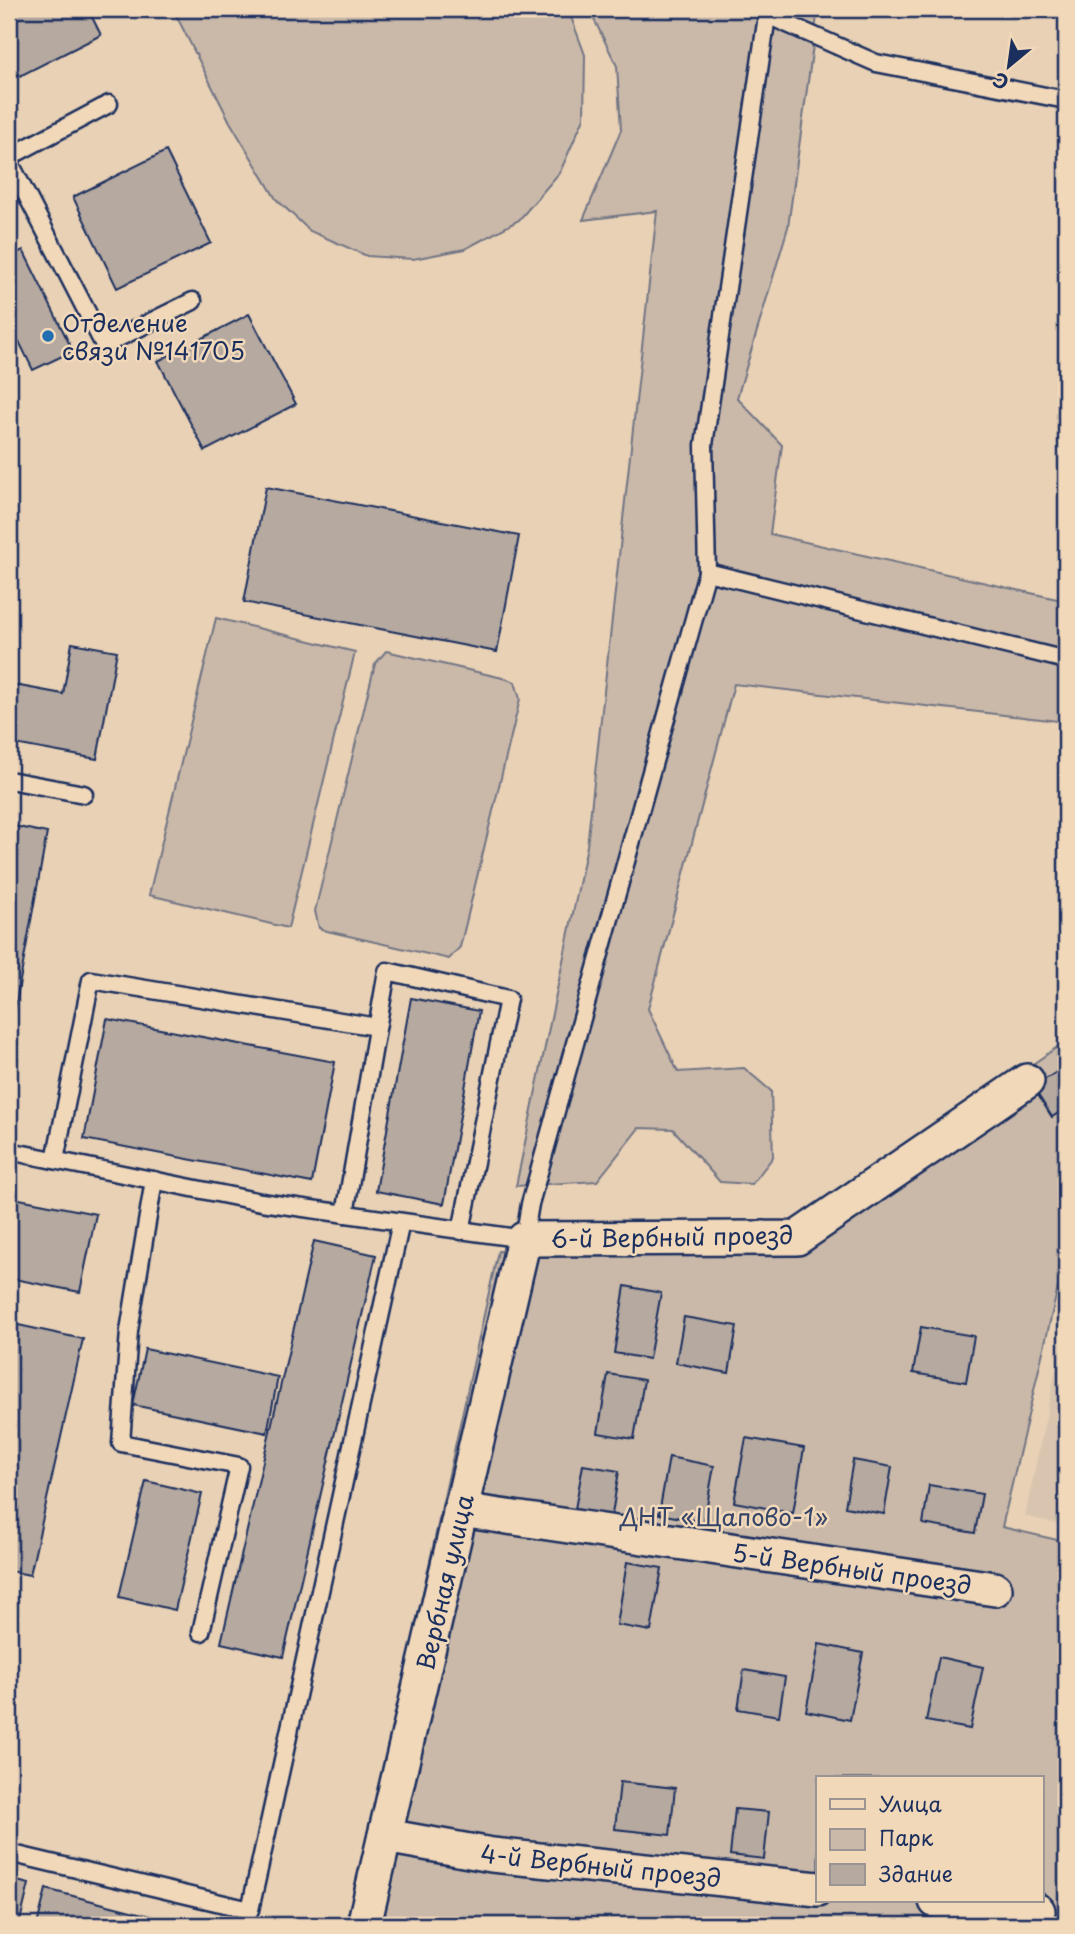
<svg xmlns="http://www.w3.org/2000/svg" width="1075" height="1934" viewBox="0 0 1075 1934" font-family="'Playpen Sans',sans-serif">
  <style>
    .built { fill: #d9c5af }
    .green { fill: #cab9a9; stroke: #727484; stroke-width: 2; fill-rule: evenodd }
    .building { fill: #b5a9a0; stroke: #1b2f5e; stroke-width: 2 }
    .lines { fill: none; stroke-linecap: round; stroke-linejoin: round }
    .lane-casing { stroke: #1b2f5e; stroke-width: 21 }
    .street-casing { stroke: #1b2f5e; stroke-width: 38 }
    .lane { stroke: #f1d8b9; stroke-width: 16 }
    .street { stroke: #f1d8b9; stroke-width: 33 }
    .poi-dot { fill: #1f6fb2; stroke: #f1d8b9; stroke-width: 2.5 }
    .labels { text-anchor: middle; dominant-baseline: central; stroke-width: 5; stroke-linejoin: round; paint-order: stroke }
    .poi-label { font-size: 24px; fill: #1b2f5e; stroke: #f1d8b9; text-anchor: start }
    .street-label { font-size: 24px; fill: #1b2f5e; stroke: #f1d8b9 }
    .park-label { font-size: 24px; fill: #354469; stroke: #f1d8b9 }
  </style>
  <rect width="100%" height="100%" fill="#e8d1b5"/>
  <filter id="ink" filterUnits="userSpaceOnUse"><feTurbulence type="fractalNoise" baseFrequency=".0143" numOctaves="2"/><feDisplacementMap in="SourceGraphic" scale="14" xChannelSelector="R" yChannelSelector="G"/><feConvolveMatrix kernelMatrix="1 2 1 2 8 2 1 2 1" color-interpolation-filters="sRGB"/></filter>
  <g filter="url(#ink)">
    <path class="built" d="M1066,1321V1526L1025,1516Z"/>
    <g class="green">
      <path d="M173,9H568L585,55L584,118L560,172L519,220L465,249L413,259L367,256L310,231L276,199L230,122Z"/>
      <path d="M589,9H818L788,227L737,398L782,445L770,534L1066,601V722L734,684L648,1009L678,1072L744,1068L771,1091L773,1157L752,1184L720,1182L673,1129L639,1128L597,1181L516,1186L587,846L657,211L583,220L621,130L617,66Z"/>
      <path d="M216,618L355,652L288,928L149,895Z"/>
      <path d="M386,651L507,679L515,682L520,699L464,931L460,947L449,959L327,931L319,928L315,911L371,680L375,664Z"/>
      <path d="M1066,1041V1253L1002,1527L1066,1542V1916L1064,1925H350L498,1251L537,1253L803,1224ZM818,1778H1042V1901H818Z"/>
    </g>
    <g class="building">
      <path d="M9,9H88L101,35L14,79L9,68Z"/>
      <path d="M166,151L211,243L117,288L73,197Z"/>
      <path d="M23,250L73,351L33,370L11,325L9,326V257Z"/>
      <path d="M249,314L296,404L205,451L158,361Z"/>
      <path d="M266,487L519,536L497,652L244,602Z"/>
      <path d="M72,643L117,651L97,759L9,743V684L63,694Z"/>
      <path d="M9,825L47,833L9,1041Z"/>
      <path d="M411,998L479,1011L444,1204L376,1191Z"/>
      <path d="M107,1019L335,1062L312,1183L84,1139Z"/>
      <path d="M1066,1066V1108L1052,1117L1033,1087Z"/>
      <path d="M9,1197L96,1214L80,1292L9,1278Z"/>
      <path d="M314,1241L376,1255L283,1657L221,1643Z"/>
      <path d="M625,1286L661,1293L649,1359L614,1353Z"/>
      <path d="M684,1317L737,1326L729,1373L676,1363Z"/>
      <path d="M9,1323L83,1339L30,1575L9,1571Z"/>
      <path d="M921,1327L974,1336L966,1382L913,1373Z"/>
      <path d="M145,1349L278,1377L267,1433L133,1405Z"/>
      <path d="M608,1374L644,1380L634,1439L598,1433Z"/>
      <path d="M746,1438L804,1448L793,1513L734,1502Z"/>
      <path d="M669,1457L714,1466L704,1522L659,1514Z"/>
      <path d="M853,1460L892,1467L884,1514L845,1507Z"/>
      <path d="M583,1465L619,1471L610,1527L573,1520Z"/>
      <path d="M146,1481L202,1494L175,1610L119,1597Z"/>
      <path d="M929,1485L982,1494L975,1533L923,1524Z"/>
      <path d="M627,1562L662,1568L651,1631L617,1625Z"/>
      <path d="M819,1644L863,1653L850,1720L806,1711Z"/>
      <path d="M939,1657L983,1667L970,1729L926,1721Z"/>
      <path d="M744,1670L785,1677L779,1716L738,1709Z"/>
      <path d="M620,1782L675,1788L670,1835L615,1829Z"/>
      <path d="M735,1809L769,1812L764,1859L730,1855Z"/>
      <path d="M9,1879L29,1884L19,1925H9Z"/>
      <path d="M46,1889L185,1925H37Z"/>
    </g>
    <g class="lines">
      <defs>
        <g id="lane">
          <path d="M767,15L876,63L1066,100"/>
          <path d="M9,157L109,104"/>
          <path d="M9,161L104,345L193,301"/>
          <path d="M707,572L1066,660"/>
          <path d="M9,780L84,794"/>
          <path d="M9,1151L261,1202L524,1239L530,1204L707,572L704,445L768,9"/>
          <path d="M55,1160L91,980L377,1027"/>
          <path d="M154,1180L129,1331L121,1443L239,1466L201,1632"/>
          <path d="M345,1214L387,971L508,999L461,1231"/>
          <path d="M9,1853L250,1910L401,1222"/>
        </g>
        <g id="street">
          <path d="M460,1510L995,1589"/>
          <path d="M385,1836L492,1855L818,1889"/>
          <path d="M936,1901L1038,1911"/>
          <path d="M364,1925L524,1239L797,1238L1027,1081"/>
        </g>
      </defs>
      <use href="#lane" class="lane-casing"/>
      <use href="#street" class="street-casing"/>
      <use href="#lane" class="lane"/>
      <use href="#street" class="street"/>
    </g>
  </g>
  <circle class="poi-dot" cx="48" cy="336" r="7"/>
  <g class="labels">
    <g class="poi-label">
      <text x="62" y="322">Отделение<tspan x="62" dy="28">связи №141705</tspan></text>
    </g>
    <g class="street-label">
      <text transform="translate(672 1236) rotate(-1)">6-й Вербный проезд</text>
      <text transform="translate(852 1568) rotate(8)">5-й Вербный проезд</text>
      <text transform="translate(444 1582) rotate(-77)">Вербная улица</text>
      <text transform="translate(601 1865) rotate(6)">4-й Вербный проезд</text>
    </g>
    <g class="park-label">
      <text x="724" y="1516">ДНТ «Щапово-1»</text>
    </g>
  </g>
  <rect width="1075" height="1934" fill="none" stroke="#f1d8b9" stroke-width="35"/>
  <rect x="18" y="18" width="1040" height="1899" fill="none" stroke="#1b2f5e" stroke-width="2.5" filter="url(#ink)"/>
  <rect x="816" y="1776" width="228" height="126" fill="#f1d8b9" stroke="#9b9495" stroke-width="2"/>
  <rect x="830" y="1799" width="35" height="10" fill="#f1d8b9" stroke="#9b9495" stroke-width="2"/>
  <text x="879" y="1812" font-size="21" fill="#1b2f5e">Улица</text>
  <rect x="830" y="1829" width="35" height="21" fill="#cab9a9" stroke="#9b9495" stroke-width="2"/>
  <text x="879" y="1846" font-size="21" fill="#1b2f5e">Парк</text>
  <rect x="830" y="1864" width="35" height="21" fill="#b5a9a0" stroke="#9b9495" stroke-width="2"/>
  <text x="879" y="1882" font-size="21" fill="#1b2f5e">Здание</text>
  <g transform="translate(1009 66) rotate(209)" stroke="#f1d8b9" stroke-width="5" paint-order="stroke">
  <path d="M0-5L12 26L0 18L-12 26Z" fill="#1b2f5e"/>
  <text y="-10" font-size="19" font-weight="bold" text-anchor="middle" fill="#1b2f5e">С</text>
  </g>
</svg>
